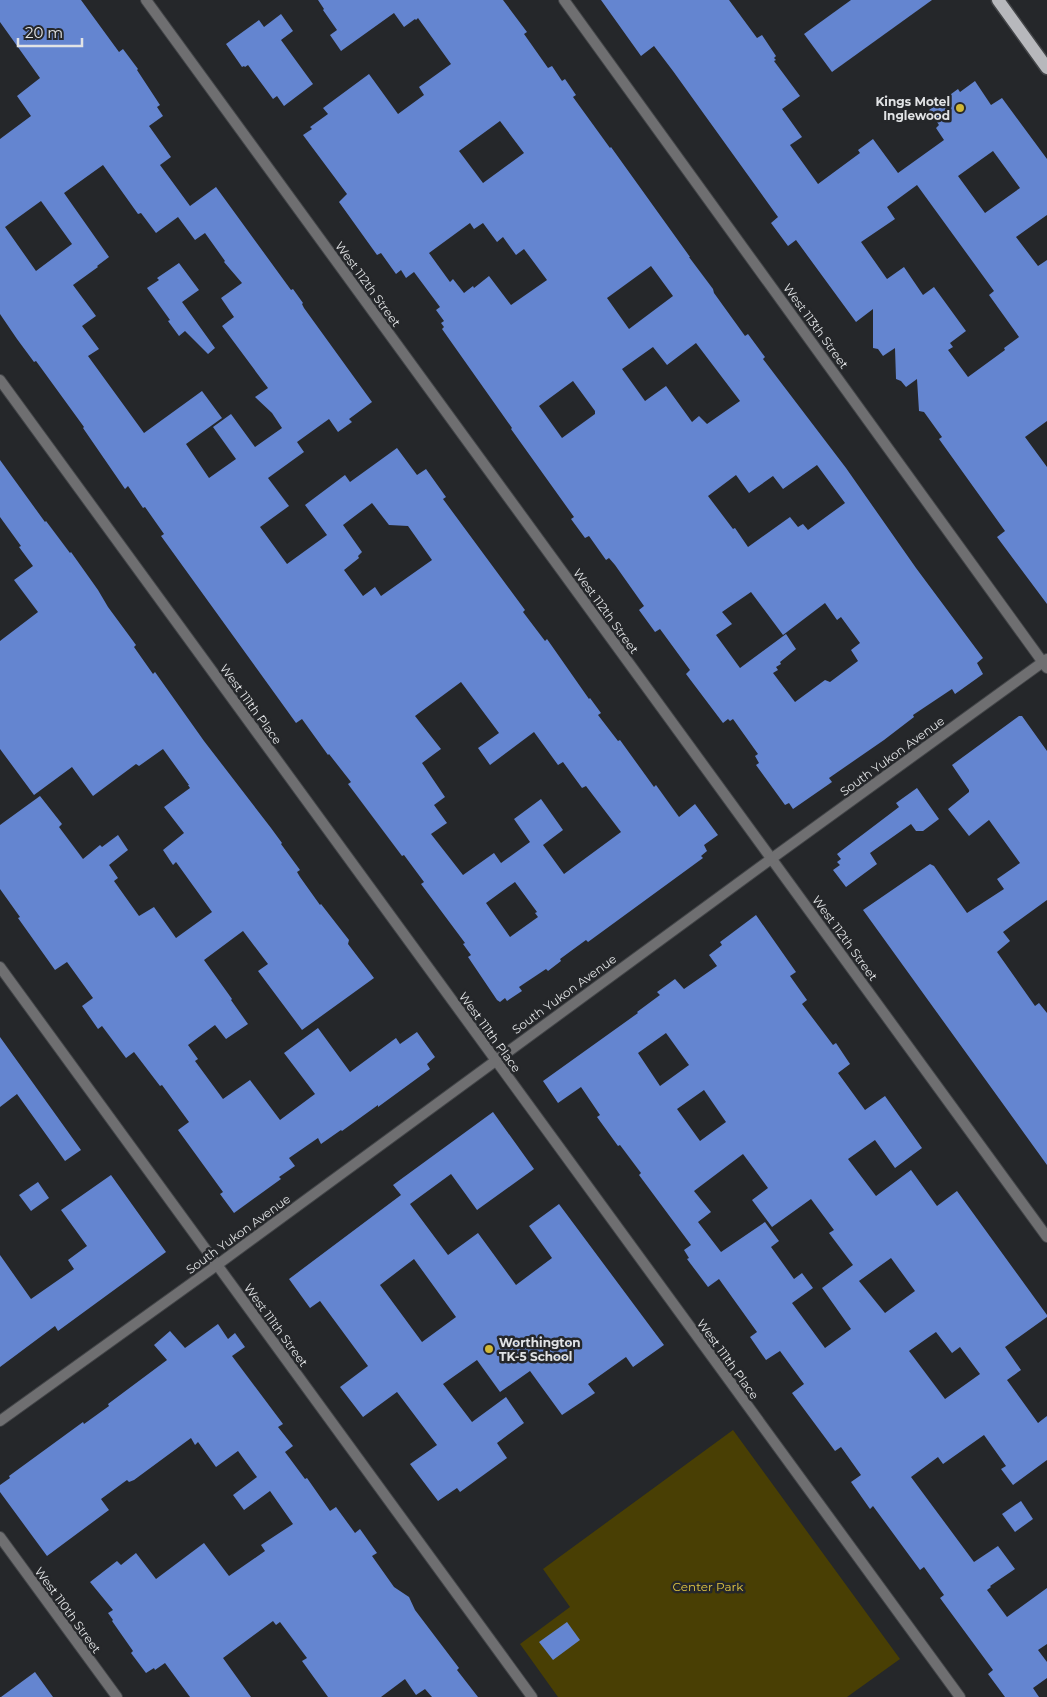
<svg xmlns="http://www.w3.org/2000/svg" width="1047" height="1697" viewBox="0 0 1047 1697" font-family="Montserrat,sans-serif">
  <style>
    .green { fill: #493f04 }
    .building { fill: #6485d0; fill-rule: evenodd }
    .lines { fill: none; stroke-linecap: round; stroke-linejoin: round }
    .street-casing { stroke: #434548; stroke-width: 12 }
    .primary-casing { stroke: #434548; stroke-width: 15 }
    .street { stroke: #6f6f71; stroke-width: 10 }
    .primary { stroke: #b7b8bc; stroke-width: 12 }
    .poi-dot { fill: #d0b736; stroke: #25272a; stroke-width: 2 }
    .labels { text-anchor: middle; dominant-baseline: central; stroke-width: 5; stroke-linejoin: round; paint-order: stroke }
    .poi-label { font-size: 12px; font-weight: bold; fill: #e1e3e5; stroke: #25272a; text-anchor: end }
    .street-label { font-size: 12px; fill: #e1e3e5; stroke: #25272a }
    .park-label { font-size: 12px; fill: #e2c742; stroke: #25272a }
  </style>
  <rect width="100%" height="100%" fill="#25272a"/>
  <path class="green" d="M733,1430L900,1659L847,1697H558L520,1644L570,1607L543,1569Z"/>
  <g class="building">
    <path d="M0,0H81L119,52L123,49L138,69L137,70L160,105L157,107L163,116L149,126L171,157L160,165L190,206L216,187L291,290L293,289L303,303L302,304L304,308L372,402L349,419L352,422L338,432L329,419L297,442L304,452L268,478L289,506L260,527L287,564L327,535L305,505L345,475L350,482L397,448L417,475L426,469L446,497L443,499L525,610L523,612L545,641L547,639L589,699L590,698L601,713L598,715L618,741L620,740L654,787L656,785L679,817L695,804L718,835L704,845L707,851L701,856L703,858L588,942L586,940L560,959L561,961L548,971L546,969L519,987L522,991L507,1001L505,998L500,1002L497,1000L468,957L471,955L463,944L465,943L421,884L424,882L404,855L402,856L348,784L351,782L329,754L328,755L302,719L296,723L161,536L164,534L145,507L143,508L128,486L125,489L83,428L84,427L36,361L34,362L17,339L0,314V139L31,116L17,96L40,78L0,22ZM103,165L138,214L141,213L156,233L178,217L195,240L205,233L225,261L224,262L242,283L221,298L234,317L222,326L268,388L255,397L272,413L282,428L255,447L231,414L213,427L236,459L209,478L186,444L222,418L202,391L144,433L88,356L99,349L82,326L96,316L73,285L98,267L97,266L109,257L64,193ZM41,201L72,244L36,271L5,227ZM372,503L389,525L408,526L432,560L381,596L375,587L363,596L344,570L359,558L358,556L362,552L343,525ZM461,682L499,733L478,748L490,765L534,732L558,765L563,762L582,788L586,786L621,832L564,874L543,845L563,830L541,799L514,819L530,842L501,863L494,853L463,875L431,834L447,823L434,805L445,797L422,763L441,749L415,716ZM515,882L537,912L535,913L538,917L510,937L486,903Z"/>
    <path d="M318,0H503L527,32L524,34L548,68L552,66L562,81L565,79L576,95L573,97L610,148L611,147L690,257H689L713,289L714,293L745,336L748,334L765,357L763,359L846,468L916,568L983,658L977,663L983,674L955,694L952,689L913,715L914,717L884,740L829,778L832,782L793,809L789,803L785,805L756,765L759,763L755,756L758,754L733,719L730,721L728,719L723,723L686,674L690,670L660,629L655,632L639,610L644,606L615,565L609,558L606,560L589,536L585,538L571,519L574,517L511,429L512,428L442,329L444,327L441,323L444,321L436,310L440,307L414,272L406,278L401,270L396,274L381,253L377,255L339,202L347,194L303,135L312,129L310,127L328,114L323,108L369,74L398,114L424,95L419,87L451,64L418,18L416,20L415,19L404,27L394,13L341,51L330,35L337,30L323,10L324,9ZM500,121L524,153L483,183L459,151ZM470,223L474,229L483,223L497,242L503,237L516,255L524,249L547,280L511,305L489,276L474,288L473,286L464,293L453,279L450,282L429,253ZM651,266L673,296L629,329L607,298ZM696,343L740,401L707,424L699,416L692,422L666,386L645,401L622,369L653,347L667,365ZM573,381L595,411V414L562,438L539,406ZM817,465L845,503L808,530L803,524L798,527L790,517L748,547L735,528L733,529L708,496L736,475L749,493L773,476L783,489ZM751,592L783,635L825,603L837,620L841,617L860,643L851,650L858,661L830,682L825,680L795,702L773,673L778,670L776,667L781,664L780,662L796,649L786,634L740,668L716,635L732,624L722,612Z"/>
    <path d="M601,0H729L757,38L762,35L776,56L774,58L776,60L774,61L800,96L782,109L802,137L790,145L818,184L860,153L858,150L873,139L898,173L944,140L936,128L939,125L929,110L958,89L960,92L975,81L991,105L1002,98L1047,159V215L1016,237L1038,266L1047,260V421L1025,437L1047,467V604L997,537L1005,531L939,439L942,437L924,412L919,411L917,379L906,387L901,381L896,379L895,348L883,356L878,349L873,348V309L856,322L796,240L788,246L771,223L778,217L673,71L654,46L641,56ZM993,151L1020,188L985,213L958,176ZM917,185L994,291L989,295L1019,337L1004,348L1005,350L968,377L948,350L953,347L950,343L966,331L934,287L923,295L904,267L887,279L861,242L895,219L887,207Z"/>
    <path d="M851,0H932L832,72L804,34Z"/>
    <path d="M281,14L293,31L281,40L313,84L284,106L277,96L273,99L248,65L245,67L244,66L242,67L226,44L259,20L264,27Z"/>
    <path d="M179,263L199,290L182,302L215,348L208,354L185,331L179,336L168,321L170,320L147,288L159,280L157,278Z"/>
    <path d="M0,460L45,522L46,521L70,553L71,552L98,590L108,607L136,645L134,647L153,674L155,672L204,741L271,828L282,843L281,844L300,870L297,872L300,877L320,905L321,904L349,940L348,944L374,978L302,1030L258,971L268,964L243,931L204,960L232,999L231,1000L248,1024L226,1039L215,1025L188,1045L198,1059L195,1061L223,1099L250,1080L280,1120L315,1094L284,1053L318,1028L350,1072L396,1038L400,1044L417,1032L435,1057L427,1064L430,1069L378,1107V1105L342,1131L341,1130L321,1144L318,1138L289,1158L295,1166L279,1177L281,1179L234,1213L220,1194L223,1192L178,1130L189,1122L162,1085L160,1086L134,1052L126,1058L102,1026L98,1029L82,1006L93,998L67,962L55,970L18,918L20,917L0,889V825L40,796L62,824L59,827L83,859L100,845L102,847L118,835L128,850L109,865L118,878L114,881L139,916L154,907L176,938L212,912L176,862L173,865L163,850L184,833L164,807L190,788L188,785H189L163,749L139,766L136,764L93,796L72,767L34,795L0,749V641L38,612L14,580L33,566L19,547L21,546L0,517Z"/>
    <path d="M1019,716H1022L1047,751V900L1003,932L1010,941L997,952L1035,1006L1039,1003L1047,1013V1165L863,910L930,864L934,866L967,913L1004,889L997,879L1020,863L989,820L969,836L948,809L969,792V790L952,765Z"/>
    <path d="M917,788L939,819L923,831H916L911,824L870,853L877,864L846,887L833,870L840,865L837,862L841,859L837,854L899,807L896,803Z"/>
    <path d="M756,915L796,972L790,976L807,1000L802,1004L833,1045L836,1043L850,1064L838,1073L865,1110L885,1096L922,1148L895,1168L875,1140L848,1159L876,1196L911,1170L937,1206L957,1191L1047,1315V1317L1005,1347L1021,1370L1007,1380L1038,1423L1047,1416V1460L1013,1485L1001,1469L1006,1466L984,1435L943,1464L938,1457L911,1477L974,1562L998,1546L1015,1569L990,1586L991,1587L987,1590L1007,1617L1047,1588V1644L1038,1650L1047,1662V1678L1033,1688L1039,1697H1005L988,1674L993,1670L940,1598L944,1595L924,1567L920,1570L873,1506L870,1509L851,1482L861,1475L841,1447L835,1451L792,1393L804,1384L780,1351L766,1360L750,1337L757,1332L719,1279L708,1287L687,1259L689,1258L684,1250L691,1245L639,1175L641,1173L620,1145L618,1146L597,1117L600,1115L581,1087L558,1103L543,1081L638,1013L637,1012L660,995L657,992L675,979L684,989L717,966L709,955L722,945L720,942ZM666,1033L689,1065L660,1086L638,1053ZM704,1090L726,1122L700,1141L677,1109ZM743,1154L768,1188L752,1200L772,1227L811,1199L834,1230L829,1233L853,1265L822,1288L851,1329L825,1348L792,1303L813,1288L802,1273L794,1279L771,1247L779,1241L765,1222L721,1252L698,1222L711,1212L694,1191ZM891,1258L915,1291L885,1313L859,1281ZM936,1332L952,1353L960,1347L980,1374L945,1399L909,1351Z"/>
    <path d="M0,1037L81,1150L65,1161L17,1094L0,1107Z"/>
    <path d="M493,1112L534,1169L477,1210L451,1174L410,1204L448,1255L478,1233L516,1285L552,1258L529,1226L559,1204L664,1345L633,1367L626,1357L588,1384L595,1393L562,1415L530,1371L500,1392L477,1360L443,1384L472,1422L506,1397L524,1423L497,1443L507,1458L460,1492L457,1488L438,1501L410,1464L437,1445L397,1392L363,1417L340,1387L368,1366L320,1301L310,1308L289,1279L401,1195L393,1185ZM414,1259L456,1317L422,1342L380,1285Z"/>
    <path d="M111,1175L166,1252L58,1331L55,1326L0,1367V1255L31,1299L74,1269L68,1260L87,1246L61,1210Z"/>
    <path d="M38,1182L49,1198L31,1211L19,1195Z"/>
    <path d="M218,1324L228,1339L235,1333L245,1347L232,1356L283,1424L278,1427L293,1446L285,1452L305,1479L307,1478L330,1511L336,1507L355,1533L360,1529L377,1553L372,1556L394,1587L409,1597L415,1610L459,1668L457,1670L478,1697H432L425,1689L416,1695L405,1679L381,1697H328L302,1661L307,1658L280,1622L276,1625L273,1621L223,1658L251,1697H190L165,1663L155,1670L154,1668L146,1673L131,1653L133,1651L112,1621L113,1620L108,1613L113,1610L90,1582L117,1561L121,1565L136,1553L156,1579L204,1543L229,1576L265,1551L261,1545L293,1524L270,1491L244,1510L233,1495L257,1477L238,1451L216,1467L198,1442L195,1445L191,1438L134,1480L129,1482L127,1480L101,1499L109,1510L47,1556L0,1492V1485L10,1478L9,1476L83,1422L84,1424L109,1406L108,1404L167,1360L154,1345L170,1331L185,1348Z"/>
    <path d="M1021,1501L1033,1519L1015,1532L1002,1514Z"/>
    <path d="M567,1622L580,1640L553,1660L539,1642Z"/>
    <path d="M35,1672L53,1697H1Z"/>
  </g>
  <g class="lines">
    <defs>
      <g id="street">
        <path d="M146,0L1047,1237"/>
        <path d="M564,0L1047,668"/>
        <path d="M0,380L960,1697"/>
        <path d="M0,967L532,1697"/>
        <path d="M0,1421L217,1265L771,859L1047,659"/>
        <path d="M0,1537L117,1697"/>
      </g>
      <path id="primary" d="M998,0L1047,68"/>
    </defs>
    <use href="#street" class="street-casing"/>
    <use href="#primary" class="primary-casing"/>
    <use href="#street" class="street"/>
    <use href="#primary" class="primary"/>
  </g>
  <g class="poi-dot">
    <circle cx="960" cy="108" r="5"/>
    <circle cx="489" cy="1349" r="5"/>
  </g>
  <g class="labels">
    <g class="poi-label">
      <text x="950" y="101">Kings Motel<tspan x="950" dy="14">Inglewood</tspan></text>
      <text x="499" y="1342" text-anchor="start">Worthington<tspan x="499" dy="14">TK-5 School</tspan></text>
    </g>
    <g class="street-label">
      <text transform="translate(368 284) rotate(54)">West 112th Street</text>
      <text transform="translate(816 326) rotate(54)">West 113th Street</text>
      <text transform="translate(606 611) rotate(54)">West 112th Street</text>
      <text transform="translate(251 704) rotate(54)">West 111th Place</text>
      <text transform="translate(892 756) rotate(-36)">South Yukon Avenue</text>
      <text transform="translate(845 938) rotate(54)">West 112th Street</text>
      <text transform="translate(564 994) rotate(-36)">South Yukon Avenue</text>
      <text transform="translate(490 1032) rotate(54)">West 111th Place</text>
      <text transform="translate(238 1234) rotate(-36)">South Yukon Avenue</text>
      <text transform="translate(276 1325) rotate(54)">West 111th Street</text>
      <text transform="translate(728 1359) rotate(54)">West 111th Place</text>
      <text transform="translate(68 1610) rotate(54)">West 110th Street</text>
    </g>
    <g class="park-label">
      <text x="708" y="1586">Center Park</text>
    </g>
  </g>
  <path d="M18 38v8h64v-8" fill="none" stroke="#e1e3e5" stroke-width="2.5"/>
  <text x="25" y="38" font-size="15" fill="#e1e3e5" stroke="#25272a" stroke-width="4" paint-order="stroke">20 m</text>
</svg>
